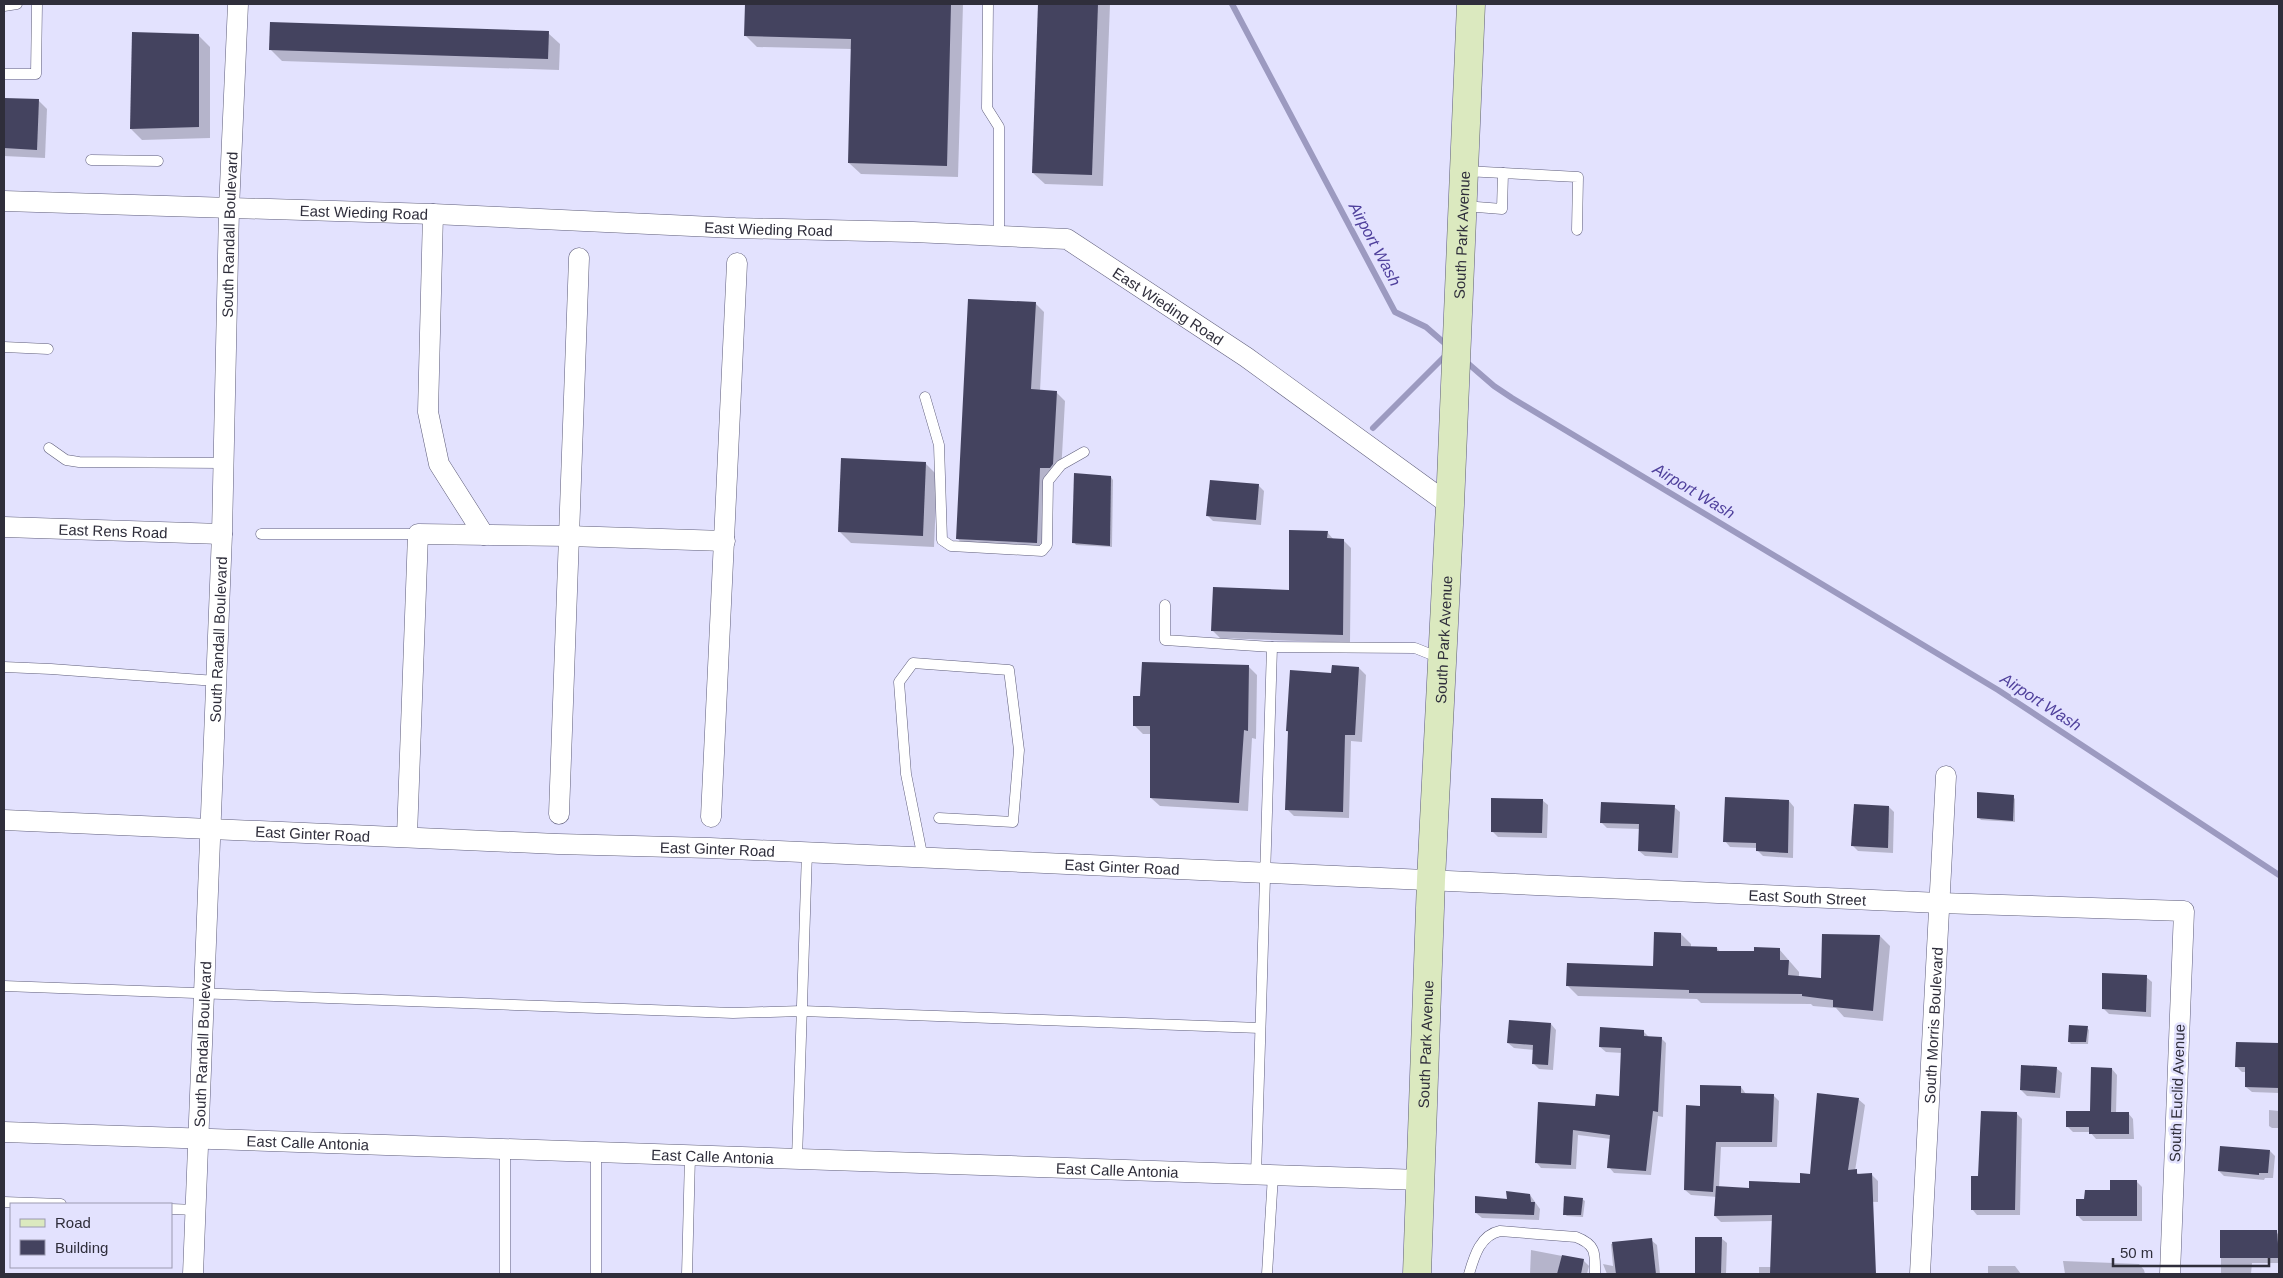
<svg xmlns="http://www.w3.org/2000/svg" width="2283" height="1278" viewBox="0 0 2283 1278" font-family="Arial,sans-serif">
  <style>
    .shadow { fill: #0003 }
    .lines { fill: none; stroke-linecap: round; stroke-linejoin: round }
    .stream { stroke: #9c9ac0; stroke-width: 6 }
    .building { fill: #44435f }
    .lane-casing { stroke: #5e5d7a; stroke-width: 11 }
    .street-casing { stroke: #5e5d7a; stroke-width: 21 }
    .secondary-casing { stroke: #5e5d7a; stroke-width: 29 }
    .lane { stroke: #fff; stroke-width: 10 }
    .street { stroke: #fff; stroke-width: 20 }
    .secondary { stroke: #dbe9bf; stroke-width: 28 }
    .labels { text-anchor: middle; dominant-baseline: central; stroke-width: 5; stroke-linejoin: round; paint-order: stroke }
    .street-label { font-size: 15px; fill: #2f2e3b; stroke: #e3e2fe }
    .water-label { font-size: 16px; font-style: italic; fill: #4f409c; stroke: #e3e2fe }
  </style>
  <rect width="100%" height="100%" fill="#e3e2fe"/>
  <g class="shadow">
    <path d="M746,4H963L958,177L861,174L849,163L852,49L757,47L745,35Z"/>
    <path d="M1039,4H1110L1103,186L1045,184L1033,173Z"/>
    <path d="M548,33L560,44L559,70L282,61L270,49Z"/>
    <path d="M198,35L210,47V138L142,140L131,129Z"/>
    <path d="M4,99L39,101L47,109L45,158L4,156Z"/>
    <path d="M1035,303L1044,312L1040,391L1056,392L1065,401L1061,473L1058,476H1049L1045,552L966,548L958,539Z"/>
    <path d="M925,463L937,475L934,547L851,543L840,532Z"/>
    <path d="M1111,477L1113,480L1112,547L1076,545L1074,542Z"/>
    <path d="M1258,485L1264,491L1261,525L1213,521L1207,515Z"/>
    <path d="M1327,532L1334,540H1343L1351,548L1350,643L1220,638L1212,630L1290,591Z"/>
    <path d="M1248,666L1257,675L1256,739L1252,738L1248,811L1160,806L1151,798V734H1143L1134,725L1142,697Z"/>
    <path d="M1359,668L1366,675L1362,742L1351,741L1349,818L1294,816L1287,809L1289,733L1287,731L1333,674Z"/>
    <path d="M2013,797L2015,799V822L1981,820L1978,817Z"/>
    <path d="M1542,800L1548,805L1547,838L1498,837L1492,831Z"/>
    <path d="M1789,801L1794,807L1793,858L1763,856L1757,850V848L1730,847L1725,841Z"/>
    <path d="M1674,807L1680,812L1678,858L1645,856L1639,851L1640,829L1607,828L1601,822Z"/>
    <path d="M1889,807L1894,812L1893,853L1858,851L1853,846Z"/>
    <path d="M1681,934L1691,944V948H1717L1720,952H1755L1779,949L1799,972V977L1822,979L1823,935L1880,936L1890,946L1883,1021L1844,1017L1836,1008L1813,1006L1811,1004L1701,1003L1697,999L1578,996L1567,985L1655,967Z"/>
    <path d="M2146,977L2152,982L2151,1017L2109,1014L2104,1009Z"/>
    <path d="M1551,1024L1556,1030L1553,1070L1539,1069L1533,1063L1534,1050L1514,1048L1508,1043Z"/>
    <path d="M2087,1028L2089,1030L2088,1044H2071L2069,1042Z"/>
    <path d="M1643,1031L1649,1037L1661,1038L1666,1043L1663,1117L1658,1116L1651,1175L1614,1173L1609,1167L1611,1139L1578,1135L1576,1169L1541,1168L1536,1162L1597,1107L1620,1097L1622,1053L1606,1052L1600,1047Z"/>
    <path d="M2237,1043L2279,1044V1093L2252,1092L2246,1087V1072H2242L2236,1066Z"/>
    <path d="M2056,1068L2062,1073L2060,1098L2027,1096L2021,1090Z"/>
    <path d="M2112,1069L2117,1075L2116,1113H2128L2133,1119L2134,1139H2096L2090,1132H2073L2067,1126L2092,1112Z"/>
    <path d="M1741,1087L1746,1094L1773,1095L1779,1101L1777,1147H1721L1719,1187L1751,1190L1801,1184L1811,1175L1858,1099L1865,1105L1855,1171L1860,1175L1871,1174L1878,1181V1202L1842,1201L1838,1274H1759V1267H1772L1773,1221L1721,1222L1715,1216L1717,1197L1691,1195L1685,1190L1701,1107Z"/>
    <path d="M2269,1110L2279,1111V1128H2272L2269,1126Z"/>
    <path d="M2016,1113L2022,1119L2020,1215H1977L1972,1209L1979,1178Z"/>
    <path d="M2270,1151L2275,1156L2273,1178H2265L2264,1180L2224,1176L2219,1171Z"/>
    <path d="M2136,1181L2142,1187V1221H2083L2077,1215L2085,1200Z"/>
    <path d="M1530,1195L1540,1209L1539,1220L1482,1218L1476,1213Z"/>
    <path d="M1582,1199L1585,1201L1583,1217L1567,1216L1564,1214Z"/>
    <path d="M2221,1231L2276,1232L2279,1235V1263H2252L2251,1274H2221Z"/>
    <path d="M1696,1238H1721L1727,1243L1726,1274H1696Z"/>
    <path d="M1651,1240L1657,1245L1660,1274H1607L1603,1264L1613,1266L1611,1244Z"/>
    <path d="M1531,1250L1583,1260L1589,1266L1587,1274H1530Z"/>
    <path d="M2063,1261L2139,1264L2144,1270L2145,1274H2065Z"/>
    <path d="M1988,1266H2015L2021,1274H1988Z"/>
  </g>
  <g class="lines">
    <g class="stream">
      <path d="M1232,4L1395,312L1426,327L1449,347"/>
      <path d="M1464,360L1494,386L1512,398L1998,690L2279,875"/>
      <path d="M1373,428L1448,353"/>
    </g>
  </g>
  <g class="building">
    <path d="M745,4H951L947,166L848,163L851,39L744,36Z"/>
    <path d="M1038,4H1098L1092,175L1032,173Z"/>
    <path d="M270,22L549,31L548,59L269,50Z"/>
    <path d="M132,32L199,34V127L130,129Z"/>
    <path d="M4,98L39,99L37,150L4,148Z"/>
    <path d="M968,299L1036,302L1031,389L1057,391L1053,464L1050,468H1040L1037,543L956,539Z"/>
    <path d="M841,458L926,462L923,536L838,532Z"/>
    <path d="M1074,473L1111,476L1110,546L1072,543Z"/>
    <path d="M1210,480L1259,484L1256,520L1206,516Z"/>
    <path d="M1289,530L1328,531L1327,538L1344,539L1343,635L1211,631L1213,587L1289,590Z"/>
    <path d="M1142,662L1249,665L1248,731L1244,730L1239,803L1150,798V726H1133V696H1140Z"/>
    <path d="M1332,665L1359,667L1355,735H1345L1343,812L1285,810L1288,731H1286L1290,670L1331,673Z"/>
    <path d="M1977,792L2014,795L2013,821L1977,818Z"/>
    <path d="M1725,797L1789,800L1788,853L1756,851V843L1723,842Z"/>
    <path d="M1491,798L1543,799L1542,833L1491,832Z"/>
    <path d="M1601,802L1675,805L1672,853L1638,851L1639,824L1600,823Z"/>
    <path d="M1854,804L1889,806L1888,848L1851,846Z"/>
    <path d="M1654,932L1681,933V946L1717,947V951H1754V947L1780,948V960H1789L1788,975L1821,978L1822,934L1880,935L1873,1011L1833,1007V1000L1802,996V994L1689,993V990L1566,986L1567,963L1653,966Z"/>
    <path d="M2102,973L2147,975L2146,1012L2102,1009Z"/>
    <path d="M1509,1020L1551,1023L1548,1065L1532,1064L1533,1045L1507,1043Z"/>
    <path d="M2069,1025L2088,1026L2086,1042H2068Z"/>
    <path d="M1600,1027L1644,1030V1036L1662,1037L1658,1112L1653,1111L1646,1171L1607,1168L1610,1135L1573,1130L1571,1165L1535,1163L1538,1102L1595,1106L1596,1094L1619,1096L1621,1048L1599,1047Z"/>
    <path d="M2236,1042L2279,1043V1088L2245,1087V1067H2235Z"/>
    <path d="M2021,1065L2057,1067L2055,1093L2020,1090Z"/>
    <path d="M2091,1067L2112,1068L2111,1112H2129V1134H2089V1127H2066V1111H2090Z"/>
    <path d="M1700,1085L1741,1086V1093L1774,1094L1772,1142H1716L1713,1192L1684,1190L1686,1105L1700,1106Z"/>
    <path d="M1817,1093L1859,1098L1848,1170L1857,1169V1174L1872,1173L1876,1274H1770L1772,1215L1714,1216L1716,1186L1749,1188V1181L1800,1183V1173L1810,1174Z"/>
    <path d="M1981,1111L2017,1112L2015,1210H1971V1176H1978Z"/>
    <path d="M2220,1146L2270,1150L2268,1173H2259V1175L2218,1171Z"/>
    <path d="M2110,1180H2137V1216H2076V1199H2084L2085,1190H2110Z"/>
    <path d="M1506,1191L1530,1194L1531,1202H1535L1534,1215L1475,1213V1196L1507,1199Z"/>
    <path d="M1564,1196L1583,1198L1581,1215H1563Z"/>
    <path d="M2220,1230H2277L2279,1258H2220Z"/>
    <path d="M1695,1237H1722L1721,1274H1695Z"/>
    <path d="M1652,1238L1656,1274H1616L1612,1242Z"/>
    <path d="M1562,1255L1584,1259L1581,1274H1557Z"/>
  </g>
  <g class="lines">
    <defs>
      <g id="lane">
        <path d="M988,4L987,108L999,127V236"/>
        <path d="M4,6L17,4"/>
        <path d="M4,74H36L37,4"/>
        <path d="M91,160L158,161"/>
        <path d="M1465,171L1503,173"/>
        <path d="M1464,206L1502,209L1503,173L1578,177L1577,230"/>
        <path d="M4,347L48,349"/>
        <path d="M925,397L939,445L942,540L951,546L1042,551L1047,545L1048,481L1061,465L1084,452"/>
        <path d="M49,448L66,460L79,462L223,463"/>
        <path d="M261,534H418"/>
        <path d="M1165,605V640L1272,647L1256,1175"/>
        <path d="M1272,647L1415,648L1440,658"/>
        <path d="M4,667L51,669L216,681"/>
        <path d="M923,859L906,774L899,682L913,663L1009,670L1019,750L1013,822L939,818"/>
        <path d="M4,986L733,1013L802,1011L1260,1028"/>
        <path d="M505,1150V1274"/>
        <path d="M596,1153V1274"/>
        <path d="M797,1159L807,852"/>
        <path d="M4,1202L61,1204"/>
        <path d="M171,1209L196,1210"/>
        <path d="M687,1274L690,1156"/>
        <path d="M1267,1274L1273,1175"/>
        <path d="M1469,1274C1474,1257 1480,1235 1500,1231L1576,1237C1597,1245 1595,1254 1595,1274"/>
      </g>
      <g id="street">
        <path id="s1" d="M4,201L433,214L735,228L913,232L1067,239L1246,357L1450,505"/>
        <path d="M433,214L428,412L439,464L484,535"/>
        <path id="s2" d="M4,527L222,534"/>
        <path d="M559,814L579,258"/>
        <path d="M711,817L737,263"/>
        <path id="s3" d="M4,820L558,844L710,848L1940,903L2184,911L2170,1274"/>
        <path d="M407,836L418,534L568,536L725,541"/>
        <path id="s4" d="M4,1132L1421,1180"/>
        <path id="s5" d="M193,1274L222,534L229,209L238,4"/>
        <path id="s6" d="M1920,1274L1946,776"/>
      </g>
      <g id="secondary">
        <path id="s7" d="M1417,1274L1431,880L1450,505L1471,4"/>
      </g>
    </defs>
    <use href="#lane" class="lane-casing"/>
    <use href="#street" class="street-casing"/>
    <use href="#secondary" class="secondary-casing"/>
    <use href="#lane" class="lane"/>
    <use href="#street" class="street"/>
    <use href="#secondary" class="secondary"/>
  </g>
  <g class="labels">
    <g class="street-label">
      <text stroke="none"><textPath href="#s1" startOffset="360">East Wieding Road</textPath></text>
      <text stroke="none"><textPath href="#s1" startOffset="765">East Wieding Road</textPath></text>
      <text stroke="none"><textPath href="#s5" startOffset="1040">South Randall Boulevard</textPath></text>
      <text stroke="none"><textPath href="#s7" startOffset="1040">South Park Avenue</textPath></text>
      <text stroke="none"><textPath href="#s1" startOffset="1185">East Wieding Road</textPath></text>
      <text stroke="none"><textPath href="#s2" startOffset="109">East Rens Road</textPath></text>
      <text stroke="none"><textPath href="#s5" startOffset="635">South Randall Boulevard</textPath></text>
      <text stroke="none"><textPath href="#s7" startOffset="635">South Park Avenue</textPath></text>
      <text stroke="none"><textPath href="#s3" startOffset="309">East Ginter Road</textPath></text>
      <text stroke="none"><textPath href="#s3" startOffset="714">East Ginter Road</textPath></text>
      <text stroke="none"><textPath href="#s3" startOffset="1119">East Ginter Road</textPath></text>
      <text stroke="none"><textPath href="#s3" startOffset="1805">East South Street</textPath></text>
      <text stroke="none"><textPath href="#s6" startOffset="249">South Morris Boulevard</textPath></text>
      <text stroke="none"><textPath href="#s5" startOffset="230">South Randall Boulevard</textPath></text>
      <text stroke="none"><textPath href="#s7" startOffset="230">South Park Avenue</textPath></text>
      <text transform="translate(2177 1093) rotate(-88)">South Euclid Avenue</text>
      <text stroke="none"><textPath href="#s4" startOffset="304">East Calle Antonia</textPath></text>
      <text stroke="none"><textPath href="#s4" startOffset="709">East Calle Antonia</textPath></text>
      <text stroke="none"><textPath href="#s4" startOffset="1114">East Calle Antonia</textPath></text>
    </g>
    <g class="water-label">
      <text transform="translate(1375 244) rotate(62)">Airport Wash</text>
      <text transform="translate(1694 491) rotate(31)">Airport Wash</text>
      <text transform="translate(2041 702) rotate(33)">Airport Wash</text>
    </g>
  </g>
  <rect width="2283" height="1278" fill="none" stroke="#2f2e3b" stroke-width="10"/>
  <rect x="10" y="1203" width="162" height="65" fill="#e3e2fe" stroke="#9b9ab0"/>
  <rect x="20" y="1219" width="25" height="8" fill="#dbe9bf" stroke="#9b9ab0"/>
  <text x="55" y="1228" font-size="15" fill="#2f2e3b">Road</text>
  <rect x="20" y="1240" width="25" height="15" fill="#44435f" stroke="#9b9ab0"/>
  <text x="55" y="1253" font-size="15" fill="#2f2e3b">Building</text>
  <path d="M2113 1258v8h156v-8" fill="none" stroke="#2f2e3b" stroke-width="2.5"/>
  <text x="2120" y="1258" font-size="15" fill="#2f2e3b" stroke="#e3e2fe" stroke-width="4" paint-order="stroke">50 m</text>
</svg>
